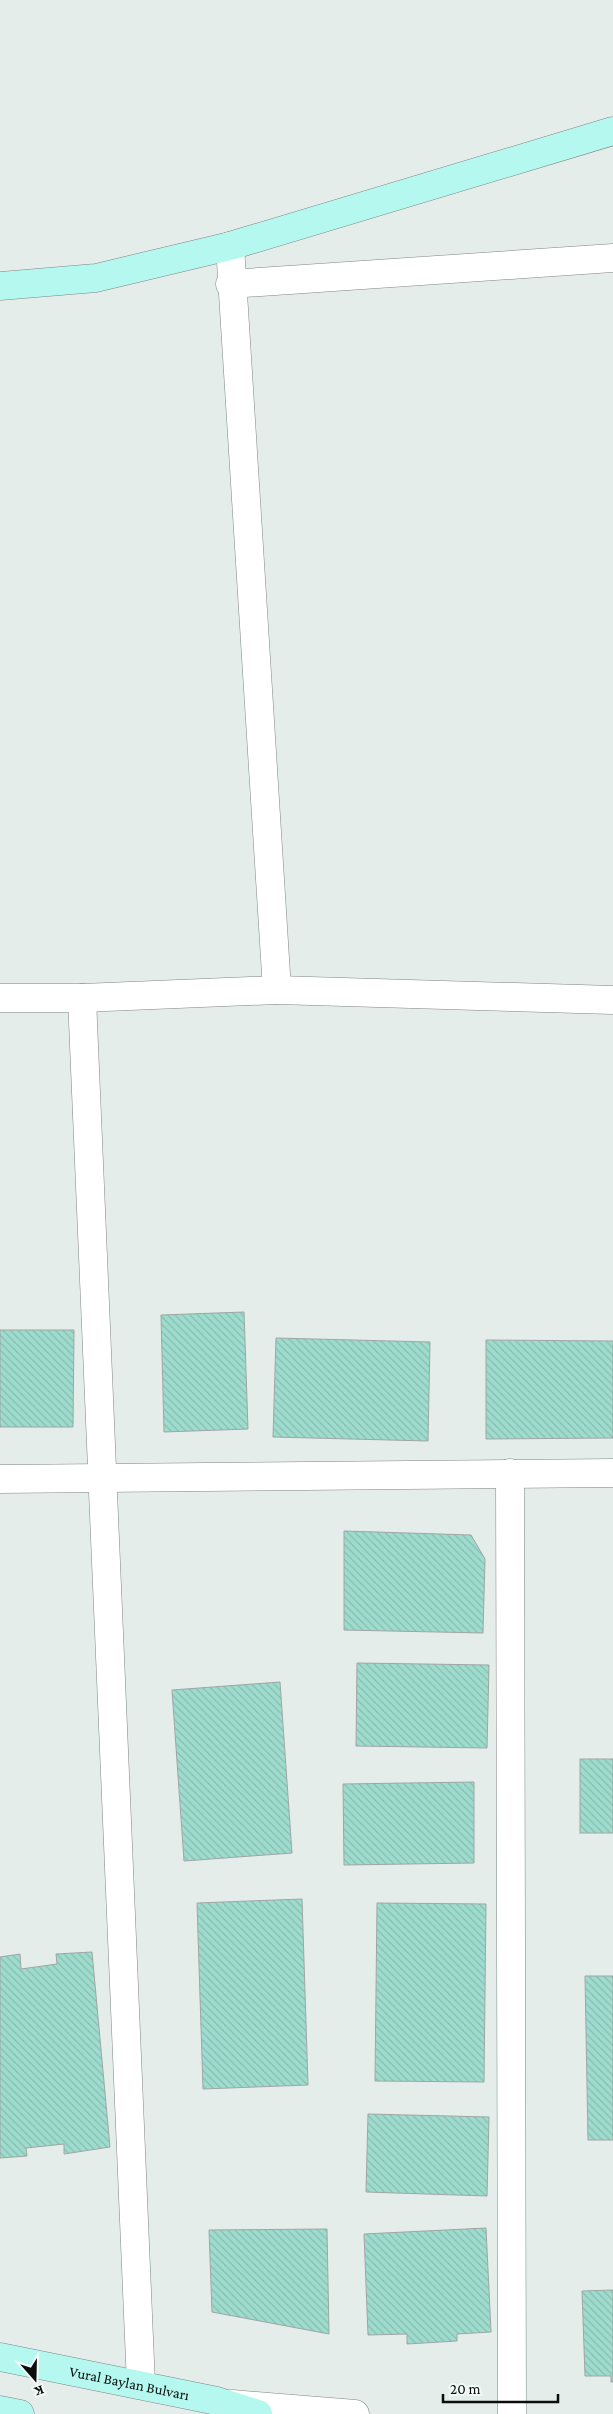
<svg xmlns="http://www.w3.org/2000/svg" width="613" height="2414" viewBox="0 0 613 2414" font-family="'Crimson Pro',serif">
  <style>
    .building { fill: url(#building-back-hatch); stroke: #9fa6a4 }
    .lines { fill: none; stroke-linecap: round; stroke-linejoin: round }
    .street-casing { stroke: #7f8684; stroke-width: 29 }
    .secondary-casing { stroke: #7f8684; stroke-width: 29 }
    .street { stroke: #fff; stroke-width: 28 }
    .secondary { stroke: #b4f8ef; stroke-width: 28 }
    .labels { text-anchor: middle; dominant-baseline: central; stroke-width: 4.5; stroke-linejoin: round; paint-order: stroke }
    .street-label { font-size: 15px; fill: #0a0d0c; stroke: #f2faf8 }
  </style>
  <defs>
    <pattern id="building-back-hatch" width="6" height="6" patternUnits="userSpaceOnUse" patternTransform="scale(1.25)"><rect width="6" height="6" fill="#9eddce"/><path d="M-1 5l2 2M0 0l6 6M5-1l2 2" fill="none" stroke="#87bcb0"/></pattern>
  </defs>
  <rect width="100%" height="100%" fill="#e5edeb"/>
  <g class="building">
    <path d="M244,1312L248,1429L164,1432L161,1315Z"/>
    <path d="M0,1330H74L73,1427H0Z"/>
    <path d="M276,1338L430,1342L428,1441L273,1437Z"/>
    <path d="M486,1340L613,1341V1438L486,1439Z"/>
    <path d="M344,1531L471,1535L485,1559L483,1633L344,1630Z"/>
    <path d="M357,1663L489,1665L487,1748L356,1746Z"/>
    <path d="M280,1682L292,1853L184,1861L172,1690Z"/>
    <rect x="580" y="1759" width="33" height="74"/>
    <path d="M474,1782V1863L344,1865L343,1784Z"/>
    <path d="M302,1899L308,2085L203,2089L197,1903Z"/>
    <path d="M377,1903L486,1904L484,2082L375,2081Z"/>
    <path d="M92,1952L110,2147L64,2154V2144L26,2148L27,2156L0,2158V1957L20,1954L21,1969L57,1964L56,1954Z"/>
    <path d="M585,1976H613V2140H588Z"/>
    <path d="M368,2114L489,2117L487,2196L366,2192Z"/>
    <path d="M486,2228L491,2332L457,2334V2341L407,2344V2334L368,2335L364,2234Z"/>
    <path d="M327,2229L329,2334L212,2312L209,2230Z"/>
    <path d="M613,2290V2382H611V2376H585L582,2291Z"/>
  </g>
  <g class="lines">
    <defs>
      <g id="street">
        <path d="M230,246L277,990"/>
        <path d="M230,284L613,258"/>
        <path d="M0,998H82L277,990L613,1000"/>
        <path d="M82,998L141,2385"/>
        <path d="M510,1473L512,2414"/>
        <path d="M0,1479L613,1473"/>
        <path d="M232,2404L355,2414"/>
      </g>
      <g id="secondary">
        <path d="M0,286L96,278L230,246L613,131"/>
        <path id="s1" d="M0,2357L217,2401L258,2414"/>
        <path d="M0,2410L20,2414"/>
      </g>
    </defs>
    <use href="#street" class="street-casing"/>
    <use href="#secondary" class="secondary-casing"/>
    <use href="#street" class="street"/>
    <use href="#secondary" class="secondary"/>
  </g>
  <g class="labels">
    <g class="street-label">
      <text stroke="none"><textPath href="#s1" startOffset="132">Vural Baylan Bulvarı</textPath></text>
    </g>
  </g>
  <g transform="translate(35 2379) rotate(160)" stroke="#f2faf8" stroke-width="4" paint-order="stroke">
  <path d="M0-4L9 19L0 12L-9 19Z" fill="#0a0d0c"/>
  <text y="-8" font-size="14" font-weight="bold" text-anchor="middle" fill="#0a0d0c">K</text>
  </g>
  <path d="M443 2394v8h115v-8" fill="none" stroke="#0a0d0c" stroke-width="2.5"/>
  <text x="450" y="2394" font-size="15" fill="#0a0d0c" stroke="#f2faf8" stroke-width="4" paint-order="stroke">20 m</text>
</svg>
